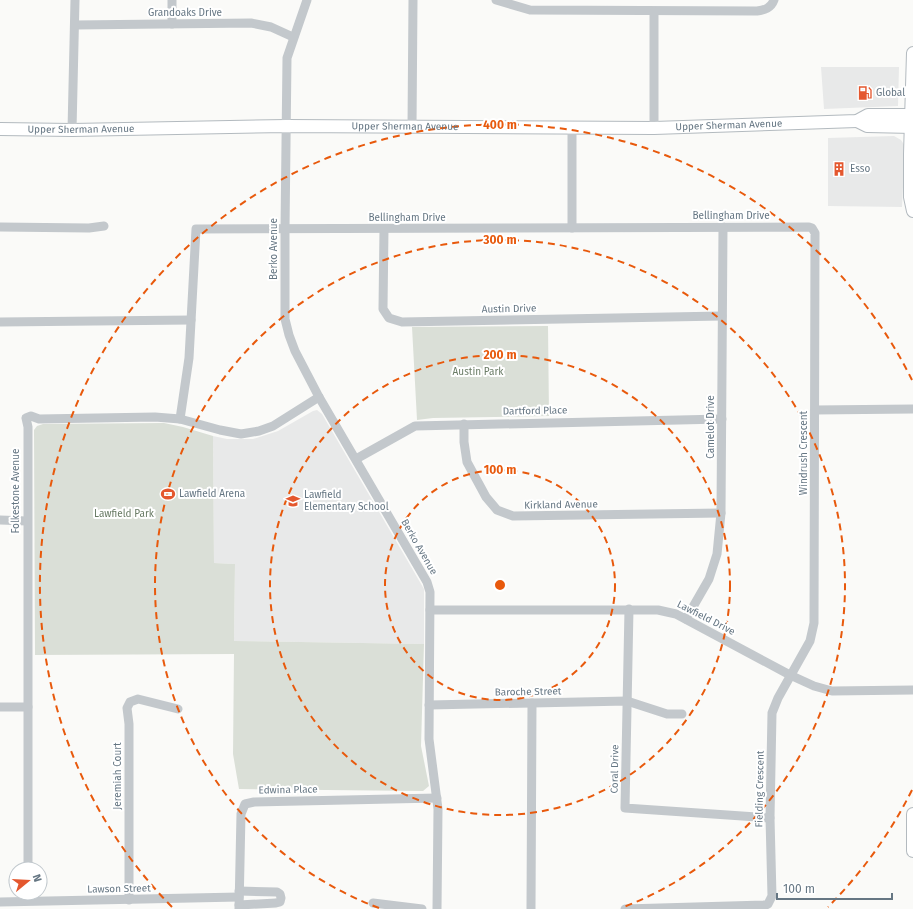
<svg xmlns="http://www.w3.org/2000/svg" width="913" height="909" viewBox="0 0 913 909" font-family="'Fira Sans',sans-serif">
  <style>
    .built { fill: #e8e9e9 }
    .green { fill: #dadfd7 }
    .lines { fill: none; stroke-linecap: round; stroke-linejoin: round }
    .secondary-casing { stroke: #b3babf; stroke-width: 14 }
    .street { stroke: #c3c8cc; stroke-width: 9 }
    .secondary { stroke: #fff; stroke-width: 12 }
    .ring { fill: none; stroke: #e8590c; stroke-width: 2; stroke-dasharray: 7 5 }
    .labels { text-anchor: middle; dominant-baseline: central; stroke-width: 4; stroke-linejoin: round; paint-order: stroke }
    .street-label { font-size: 10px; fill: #657683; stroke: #fff }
    .poi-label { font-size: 10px; fill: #657683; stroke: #fff; text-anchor: start }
    .park-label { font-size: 10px; fill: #687a64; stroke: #fff }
    .centre { fill: #e8590c; stroke: #fff; stroke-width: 2 }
    .ring-label { font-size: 12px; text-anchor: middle; font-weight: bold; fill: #e8590c; stroke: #fff; stroke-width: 4; stroke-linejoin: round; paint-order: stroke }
  </style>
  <rect width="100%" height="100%" fill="#fafaf8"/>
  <g class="built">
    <path d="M821,67H899L898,106L824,109Z"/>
    <path d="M894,136L901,140L905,146L902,207L828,206V138Z"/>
    <path d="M317,410L322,414L424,589V644L234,641L235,564L214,563L213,436L227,439H253L278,431L313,411Z"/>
  </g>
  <g class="green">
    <path d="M548,326L549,416L433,418L417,420L412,327Z"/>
    <path d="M164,423L183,427L213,436L214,563L235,564L234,641L424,644L421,746L429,786L423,791L239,789L233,754L234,654L35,655L34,430L37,426L43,424Z"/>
  </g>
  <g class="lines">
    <defs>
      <g id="secondary">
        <path d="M913,53L910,154V197L913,211"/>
        <path d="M857,121L867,126L913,127"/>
        <path id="s1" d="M0,129L72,130L287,126L654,128L857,121L868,115H913"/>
        <path d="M913,814V851"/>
      </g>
    </defs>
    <use href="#secondary" class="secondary-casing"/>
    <g class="street">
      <path d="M307,0L287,58L285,229V319L289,335L295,351L319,397L427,582L430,592L429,739L438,809L437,909"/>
      <path d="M496,0L530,10L757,11C765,10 771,8 774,0"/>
      <path d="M654,12V128"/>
      <path d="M172,24V0"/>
      <path d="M75,25L251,23L271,27L293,37"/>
      <path d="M412,127L413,0"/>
      <path d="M72,130L75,0"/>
      <path d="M0,227L89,228L104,226"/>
      <path d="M572,228V127"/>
      <path d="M384,229L383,309L389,318L402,322L722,316"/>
      <path d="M0,322L191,320"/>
      <path d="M815,410L913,409"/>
      <path d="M180,419L189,358L196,229L809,227L812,228L815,233L814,623L810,641L778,698L772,713L770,818L772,896L768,904L766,905L625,909"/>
      <path d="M464,424V442L467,462L486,497L497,510L513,516L721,513"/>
      <path d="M356,459L415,426L722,419"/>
      <path d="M0,520L27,521"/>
      <path d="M629,609L625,808L770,818"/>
      <path d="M430,610H658L676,614L790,675L814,686L832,691L913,690"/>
      <path d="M686,619L709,579L717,554L721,513L723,227"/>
      <path d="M429,705L627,701L667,714H682"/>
      <path d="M0,707H28"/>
      <path d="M28,869V427L26,418L31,416L39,419L155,417L180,419L220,430L241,434L259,431L273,426L319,397"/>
      <path d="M129,900V724L127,708L130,702L138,699L178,709"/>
      <path d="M0,902L239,897"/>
      <path d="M373,903L422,909"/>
      <path d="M239,905L276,903L280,902L281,898L280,894L277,892L239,891"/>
      <path d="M239,909L241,814L245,804L254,802L437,798"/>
      <path d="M531,909L532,703"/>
    </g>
    <use href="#secondary" class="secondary"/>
  </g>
  <g class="ring">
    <circle cx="500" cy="585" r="115"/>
    <circle cx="500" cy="585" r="230"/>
    <path d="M379 908A345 345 0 1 1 621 908"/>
    <path d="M912 790A460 460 0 0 1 828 907M172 907A460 460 0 1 1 912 380"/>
  </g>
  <defs>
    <symbol id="fuel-bare" viewBox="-9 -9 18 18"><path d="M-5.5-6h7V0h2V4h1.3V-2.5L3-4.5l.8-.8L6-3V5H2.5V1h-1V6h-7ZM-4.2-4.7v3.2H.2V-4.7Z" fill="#e4572e" stroke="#fff" stroke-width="2.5" paint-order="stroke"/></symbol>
    <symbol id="building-bare" viewBox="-9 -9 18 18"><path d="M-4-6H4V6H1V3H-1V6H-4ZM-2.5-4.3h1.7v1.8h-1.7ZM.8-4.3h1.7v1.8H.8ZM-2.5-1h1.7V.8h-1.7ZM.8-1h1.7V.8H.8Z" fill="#e4572e" stroke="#fff" stroke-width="2.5" paint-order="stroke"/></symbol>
    <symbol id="stadium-bare" viewBox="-9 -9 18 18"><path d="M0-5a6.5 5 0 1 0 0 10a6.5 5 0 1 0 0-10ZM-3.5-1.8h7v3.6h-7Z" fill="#e4572e" stroke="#fff" stroke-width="2.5" paint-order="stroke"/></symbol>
    <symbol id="school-bare" viewBox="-9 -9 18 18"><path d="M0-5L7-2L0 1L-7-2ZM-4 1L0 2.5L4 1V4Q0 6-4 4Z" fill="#e4572e" stroke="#fff" stroke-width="2.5" paint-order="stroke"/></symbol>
  </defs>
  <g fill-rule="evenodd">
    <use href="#fuel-bare" x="855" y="83" width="20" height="20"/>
    <use href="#building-bare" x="829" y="159" width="20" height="20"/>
    <use href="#stadium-bare" x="158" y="484" width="20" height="20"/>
    <use href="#school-bare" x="283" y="491" width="20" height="20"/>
  </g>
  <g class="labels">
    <g class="street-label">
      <text x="185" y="13">Grandoaks Drive</text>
      <text stroke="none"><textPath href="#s1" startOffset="729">Upper Sherman Avenue</textPath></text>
      <text stroke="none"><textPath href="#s1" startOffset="405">Upper Sherman Avenue</textPath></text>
      <text stroke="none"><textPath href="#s1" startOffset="81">Upper Sherman Avenue</textPath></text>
      <text x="731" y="216">Bellingham Drive</text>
      <text x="407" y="218">Bellingham Drive</text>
      <text transform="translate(274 249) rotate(-90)">Berko Avenue</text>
      <text transform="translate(509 309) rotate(-1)">Austin Drive</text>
      <text transform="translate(535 411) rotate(-1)">Dartford Place</text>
      <text transform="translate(711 427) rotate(-90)">Camelot Drive</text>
      <text transform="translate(804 453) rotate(-90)">Windrush Crescent</text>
      <text transform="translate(16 491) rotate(-90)">Folkestone Avenue</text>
      <text transform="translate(561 505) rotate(-1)">Kirkland Avenue</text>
      <text transform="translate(419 547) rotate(60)">Berko Avenue</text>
      <text transform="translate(706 618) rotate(27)">Lawfield Drive</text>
      <text transform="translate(528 692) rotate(-1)">Baroche Street</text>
      <text transform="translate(615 769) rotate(-89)">Coral Drive</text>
      <text transform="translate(118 776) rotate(-90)">Jeremiah Court</text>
      <text transform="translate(760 789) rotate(-89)">Fielding Crescent</text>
      <text transform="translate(288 790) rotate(-1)">Edwina Place</text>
      <text transform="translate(119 889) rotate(-1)">Lawson Street</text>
    </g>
    <g class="poi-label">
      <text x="876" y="93">Global</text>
      <text x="850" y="169">Esso</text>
      <text x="179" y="494">Lawfield Arena</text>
      <text x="304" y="495">Lawfield<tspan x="304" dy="12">Elementary School</tspan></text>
    </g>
    <g class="park-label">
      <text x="478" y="372">Austin Park</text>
      <text x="124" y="514">Lawfield Park</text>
    </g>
  </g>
  <circle cx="500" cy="585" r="6" class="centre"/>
  <g class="ring-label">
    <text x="500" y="129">400 m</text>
    <text x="500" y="244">300 m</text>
    <text x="500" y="359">200 m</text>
    <text x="500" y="474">100 m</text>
  </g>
  <g transform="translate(28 881) rotate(72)"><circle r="19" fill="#ffffff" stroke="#c1c8cd"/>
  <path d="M0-3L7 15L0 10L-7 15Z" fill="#e4572e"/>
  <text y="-6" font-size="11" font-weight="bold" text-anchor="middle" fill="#657683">N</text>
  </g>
  <path d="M777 893v6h115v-6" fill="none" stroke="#657683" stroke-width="2"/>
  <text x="783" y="893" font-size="12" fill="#657683" stroke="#ffffff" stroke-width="3" paint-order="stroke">100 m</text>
</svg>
